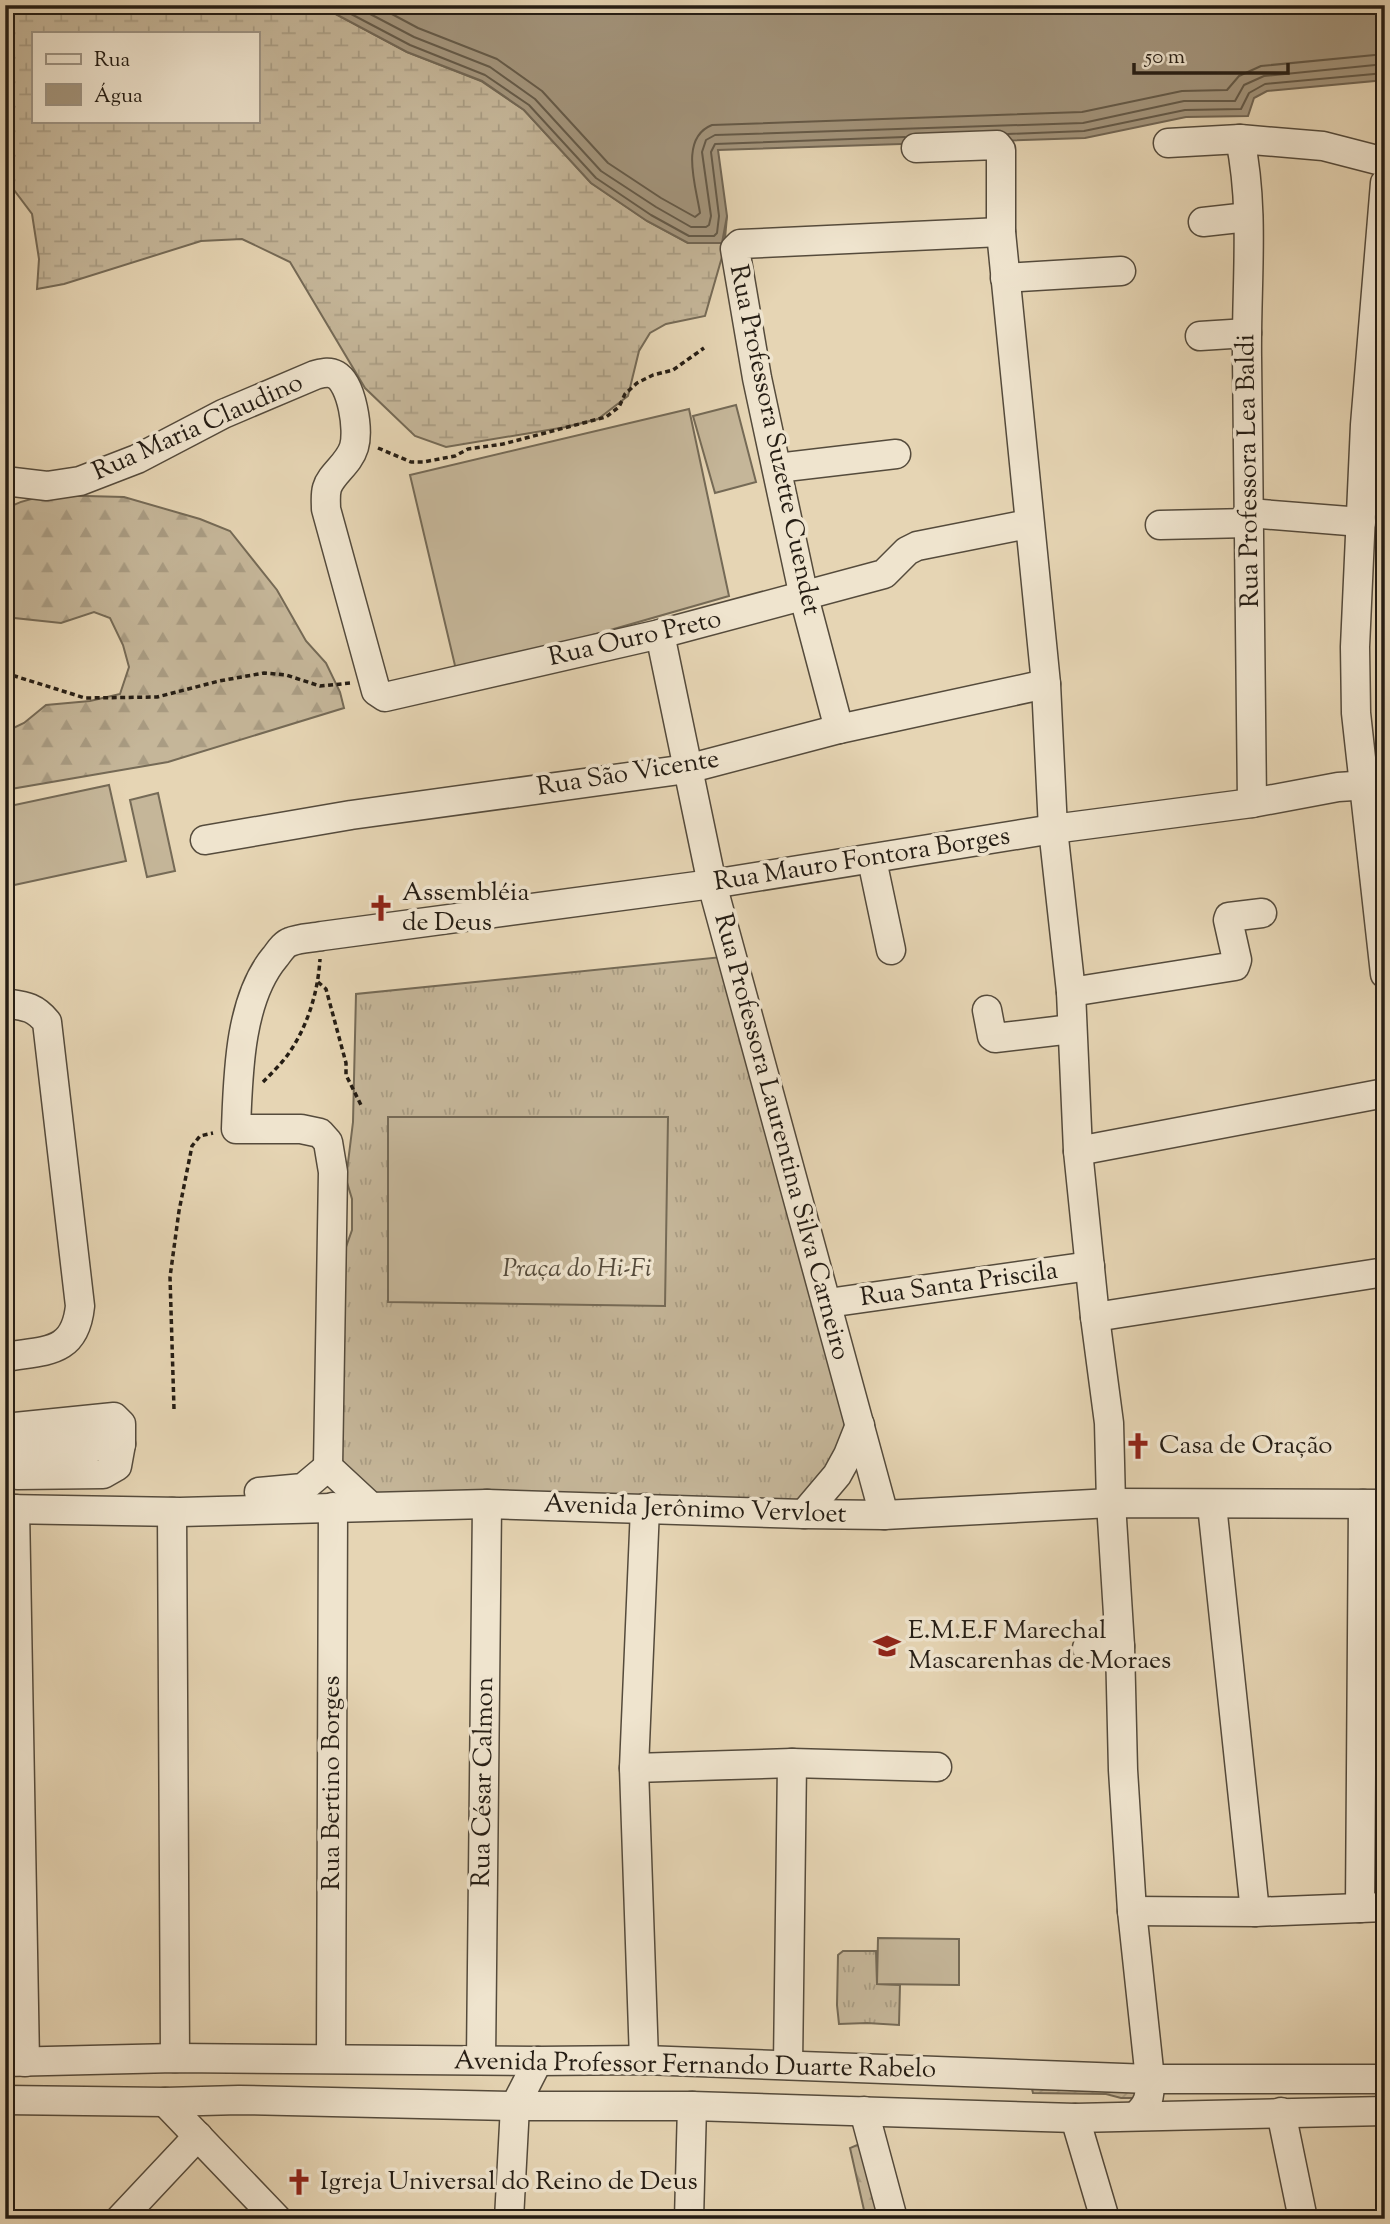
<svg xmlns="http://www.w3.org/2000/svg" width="1390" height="2224" viewBox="0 0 1390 2224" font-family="'Sorts Mill Goudy',serif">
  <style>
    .grass { fill: url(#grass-tufts); stroke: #756a56; stroke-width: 2 }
    .forest { fill: url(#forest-firs); stroke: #756a56; stroke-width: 2 }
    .wetland { fill: url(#wetland-marsh); stroke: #756a56; stroke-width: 2; fill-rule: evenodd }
    .garden { fill: url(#garden-furrows); stroke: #756a56; stroke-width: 2 }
    .pitch { fill: #c5b699; stroke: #756a56; stroke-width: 2 }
    .water { fill: #a4967e; stroke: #716654; stroke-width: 2 }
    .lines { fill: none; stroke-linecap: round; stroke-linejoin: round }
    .shore { stroke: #645a49; stroke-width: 2 }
    .minor-casing { stroke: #554b3c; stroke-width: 31 }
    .path { stroke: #251d14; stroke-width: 3.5; stroke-dasharray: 5 3.5; stroke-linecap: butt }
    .minor { stroke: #efe4ce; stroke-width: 28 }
    .labels { text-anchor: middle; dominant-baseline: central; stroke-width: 7; stroke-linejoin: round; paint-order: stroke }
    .street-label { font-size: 26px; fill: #251d14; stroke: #efe4ce }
    .poi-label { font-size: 26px; fill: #251d14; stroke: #efe4ce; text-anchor: start }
    .park-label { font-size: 26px; font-style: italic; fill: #554b3c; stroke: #efe4ce }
  </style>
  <defs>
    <pattern id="grass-tufts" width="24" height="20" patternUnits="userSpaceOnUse" patternTransform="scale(1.75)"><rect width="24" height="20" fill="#c5b699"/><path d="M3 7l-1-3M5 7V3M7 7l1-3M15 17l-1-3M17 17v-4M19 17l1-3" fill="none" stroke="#a99c83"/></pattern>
    <pattern id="forest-firs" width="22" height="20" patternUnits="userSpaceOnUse" patternTransform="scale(1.75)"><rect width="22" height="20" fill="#c5b699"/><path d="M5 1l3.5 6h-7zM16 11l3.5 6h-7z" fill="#a99c83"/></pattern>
    <pattern id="wetland-marsh" width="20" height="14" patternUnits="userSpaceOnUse" patternTransform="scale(1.75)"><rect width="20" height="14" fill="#c5b699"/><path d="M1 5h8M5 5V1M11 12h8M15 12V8" fill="none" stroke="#a99c83"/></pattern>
    <pattern id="garden-furrows" width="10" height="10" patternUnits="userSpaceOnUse" patternTransform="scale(1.75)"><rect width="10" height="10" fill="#c5b699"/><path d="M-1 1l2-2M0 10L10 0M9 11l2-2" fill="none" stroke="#a99c83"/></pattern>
  </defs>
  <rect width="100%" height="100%" fill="#e6d5b4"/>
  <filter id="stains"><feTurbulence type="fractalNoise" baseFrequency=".00286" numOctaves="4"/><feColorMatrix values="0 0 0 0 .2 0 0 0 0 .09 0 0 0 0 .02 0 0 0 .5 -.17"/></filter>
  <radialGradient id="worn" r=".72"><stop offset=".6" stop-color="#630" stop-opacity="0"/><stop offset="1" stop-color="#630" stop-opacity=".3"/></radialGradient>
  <g class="grass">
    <path d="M722,957L851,1440L809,1502L374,1496L351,1478L340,1456L346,1247L352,1230V1199L346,1179L353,1122L356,994Z"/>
    <path d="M843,1951H876L877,1984L900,1985L899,2025L867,2023L839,2024L837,2005L838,1955Z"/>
  </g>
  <g class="forest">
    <path d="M86,496L124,497L200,519L230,531L277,590L306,641L326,663L340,692L344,708L168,762L5,790V732L24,723L46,705L90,701L120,694L129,667L123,645L110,618L94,612L61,623L5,617V510C28,494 59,496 86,496Z"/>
    <path d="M864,2142L890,2219H866L850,2148Z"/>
  </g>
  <path class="wetland" d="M5,5H324L328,10L407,52L481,81L524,110L591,183L647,221L688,243H722L727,216L724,250L705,316L666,324L650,333L639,351L628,396L598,419L566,427L446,447L415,436L365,388L290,262L242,239L201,241L64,284L37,289L39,259L32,214L5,178ZM33,33H257V121H33Z"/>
  <path class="garden" d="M1032,2089L1138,2092V2098H1121L1106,2094L1033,2093Z"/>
  <g class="pitch">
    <path d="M736,405L756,482L715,493L693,416Z"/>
    <path d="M689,409L729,596L457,674L410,475Z"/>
    <path d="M109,785L126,861L5,887V807Z"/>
    <path d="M158,793L175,871L147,877L130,800Z"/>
    <path d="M388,1117H668L665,1306L388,1302Z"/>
    <path d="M878,1938L959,1939V1985L877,1984Z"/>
  </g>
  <path class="water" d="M324,5H1385V80L1267,91L1254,98L1248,116L1186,117L1085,138L718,150L727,216L722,243H688L647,221L591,183L524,110L482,81L407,52L328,10Z"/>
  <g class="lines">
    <g class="shore">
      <path d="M334,5L410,45L485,75L529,105L596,178L651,215L689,236H714L717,233L719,216L711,152L715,144L905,137"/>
      <path d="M353,5L414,37L490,67L535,99L601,171L656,207L691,227H706L709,225L711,216L702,152L706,140L715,135L1083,123L1184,101H1235L1244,85L1264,76L1385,64"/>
      <path d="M375,5L418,28L497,59L542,91L608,163L661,198L695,217L700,213C696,186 679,138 712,125L1082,112L1182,91L1227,90L1239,76L1261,66L1385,54"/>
      <path d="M1008,134L1084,131L1185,110L1241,109L1249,93L1265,84L1385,73"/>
    </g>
    <defs>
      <g id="minor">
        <path d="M1240,139C1255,210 1246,284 1247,357C1249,505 1250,654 1252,803"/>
        <path d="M1168,143L1240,139L1323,146L1385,162"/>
        <path d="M916,148L997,145L1001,150V232L1046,684L1053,829L1071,992L1078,1151L1095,1317L1109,1423L1111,1503L1120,1646L1123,1770L1132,1911L1150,2079C1150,2097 1149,2104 1136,2116"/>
        <path d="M1385,183L1365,425L1355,647L1356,713L1385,974"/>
        <path d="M1203,222L1248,217"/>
        <path d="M1005,278L1121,271"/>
        <path d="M1200,336L1247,333"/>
        <path d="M777,468L896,454"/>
        <path d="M5,481L47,486L80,481L137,459L223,414L315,375C323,373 329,371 336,375C352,384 359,430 354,447C349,464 331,474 327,488C325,495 326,502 326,509L376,691L385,697L660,634L884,574L907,551L917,546L1028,524"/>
        <path d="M1249,513L1361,522"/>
        <path d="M1160,525L1249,523"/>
        <path d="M660,634L712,884L884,1515"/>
        <path d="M839,729L804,597L757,378L735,249L740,244L1001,232"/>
        <path d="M205,840L351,815L687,769L839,729L1046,684"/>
        <path d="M872,860L891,950"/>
        <path d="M1071,992L1235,966L1237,960L1228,920L1229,917L1262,913"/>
        <path d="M5,1003C24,1006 34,1006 47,1022L80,1306C75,1355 45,1350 5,1357"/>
        <path d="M987,1010L992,1036L995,1038L1072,1029"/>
        <path d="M1078,1151L1385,1093"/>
        <path d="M828,1303L1090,1266"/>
        <path d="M1095,1317L1385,1272"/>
        <path d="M5,1428L114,1417L121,1424V1444"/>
        <path d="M5,1454L121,1444L117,1466L103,1474L17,1475L5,1471"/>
        <path d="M259,1492L303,1488L328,1467"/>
        <path d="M1212,1505L1255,1912"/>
        <path d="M370,1506L328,1467L333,1172L328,1142L320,1133L301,1129H236C238,1076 239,1000 275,957C279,952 284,944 290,942C299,938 312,938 322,936L712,884L1053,829L1252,803L1338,787L1385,784"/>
        <path d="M5,1509L180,1512L487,1504L804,1514L884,1515L1111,1503L1385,1504"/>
        <path d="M15,1509L25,2062"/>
        <path d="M172,1512L175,2058"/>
        <path d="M804,1514L837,1475L848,1455L860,1425"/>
        <path d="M1087,1648L1120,1646"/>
        <path d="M634,1768L792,1763L937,1767"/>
        <path d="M1360,1908L1363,1504"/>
        <path d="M1132,1911L1255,1912L1385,1907"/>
        <path d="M331,2058L333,1507"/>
        <path d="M481,2060L487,1504"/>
        <path d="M644,2060L634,1768L645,1508"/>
        <path d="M5,2062L175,2058L538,2061L644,2060L1150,2079H1385"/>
        <path d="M788,2065L792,1763"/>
        <path d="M5,2100L165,2102L239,2100L515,2106H692L1075,2118L1385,2111"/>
        <path d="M165,2102L277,2219"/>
        <path d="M864,2111L893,2219"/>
        <path d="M1281,2112L1303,2219"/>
        <path d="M1075,2118L1105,2219"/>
        <path d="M120,2219L198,2136"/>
        <path d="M509,2219L515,2106L538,2061"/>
        <path d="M689,2219L692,2106"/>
      </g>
    </defs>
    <use href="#minor" class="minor-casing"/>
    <g class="path">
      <path d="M378,448L411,462H423L455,456L468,449L503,444L606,417L619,407L625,394L637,383L653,375L673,370L704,348"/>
      <path d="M5,673L85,698L157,697L219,681L264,673L286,675L320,686L351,683"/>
      <path d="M318,982L326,989L346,1063V1075L361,1105"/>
      <path d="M263,1082C272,1073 282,1063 289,1053C308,1025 318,992 320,959"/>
      <path d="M174,1409L170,1277L179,1211L192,1146L200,1136L213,1133"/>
    </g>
    <use href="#minor" class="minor"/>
  </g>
  <defs>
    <symbol id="church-bare" viewBox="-9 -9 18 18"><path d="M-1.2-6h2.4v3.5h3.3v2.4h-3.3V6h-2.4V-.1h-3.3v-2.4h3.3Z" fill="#8f2418" stroke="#efe4ce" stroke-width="2.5" paint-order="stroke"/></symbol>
    <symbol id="school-bare" viewBox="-9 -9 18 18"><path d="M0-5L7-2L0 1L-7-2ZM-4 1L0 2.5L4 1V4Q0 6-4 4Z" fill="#8f2418" stroke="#efe4ce" stroke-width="2.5" paint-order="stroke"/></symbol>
  </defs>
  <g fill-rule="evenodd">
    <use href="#church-bare" x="362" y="889" width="38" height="38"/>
    <use href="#church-bare" x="1119" y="1427" width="38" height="38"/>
    <use href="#school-bare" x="868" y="1627" width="38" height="38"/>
    <use href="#church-bare" x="280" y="2163" width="38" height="38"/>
  </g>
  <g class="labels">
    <g class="street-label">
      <text transform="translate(198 428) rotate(-24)">Rua Maria Claudino</text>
      <text transform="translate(774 440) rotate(78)">Rua Professora Suzette Cuendet</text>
      <text transform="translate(1249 471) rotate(-91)">Rua Professora Lea Baldi</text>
      <text transform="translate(635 639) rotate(-13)">Rua Ouro Preto</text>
      <text transform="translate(628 774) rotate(-9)">Rua São Vicente</text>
      <text transform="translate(862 860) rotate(-9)">Rua Mauro Fontora Borges</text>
      <text transform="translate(781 1137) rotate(75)">Rua Professora Laurentina Silva Carneiro</text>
      <text transform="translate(959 1285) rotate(-8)">Rua Santa Priscila</text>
      <text transform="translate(695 1510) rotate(2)">Avenida Jerônimo Vervloet</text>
      <text transform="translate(484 1782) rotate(-89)">Rua César Calmon</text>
      <text transform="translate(332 1783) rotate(-90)">Rua Bertino Borges</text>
      <text transform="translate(695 2066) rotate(1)">Avenida Professor Fernando Duarte Rabelo</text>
    </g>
    <g class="poi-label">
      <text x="402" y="893">Assembléia<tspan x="402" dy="30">de Deus</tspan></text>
      <text x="1159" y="1446">Casa de Oração</text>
      <text x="908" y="1631">E.M.E.F Marechal<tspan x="908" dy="30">Mascarenhas de Moraes</tspan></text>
      <text x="320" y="2182">Igreja Universal do Reino de Deus</text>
    </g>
    <g class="park-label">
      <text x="577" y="1269">Praça do Hi-Fi</text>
    </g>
  </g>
  <rect width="1390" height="2224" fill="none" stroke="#e6d5b4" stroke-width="28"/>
  <rect x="7" y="7" width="1376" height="2210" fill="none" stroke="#251d14" stroke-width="3.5"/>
  <rect x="14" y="14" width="1362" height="2196" fill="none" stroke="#251d14" stroke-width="2"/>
  <rect x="32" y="32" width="228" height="91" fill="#efe4ce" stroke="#9e9484" stroke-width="2"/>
  <rect x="46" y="54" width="35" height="10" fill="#efe4ce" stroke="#9e9484" stroke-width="2"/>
  <text x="94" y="66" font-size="21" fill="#251d14">Rua</text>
  <rect x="46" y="84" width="35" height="21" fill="#a4967e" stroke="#9e9484" stroke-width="2"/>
  <text x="94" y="102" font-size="21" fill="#251d14">Água</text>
  <path d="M1134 63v10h154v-10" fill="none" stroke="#251d14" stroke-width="3.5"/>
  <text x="1145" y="63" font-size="21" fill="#251d14" stroke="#efe4ce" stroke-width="5" paint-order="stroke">50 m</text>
  <rect width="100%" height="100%" filter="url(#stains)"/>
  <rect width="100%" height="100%" fill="url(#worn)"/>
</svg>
